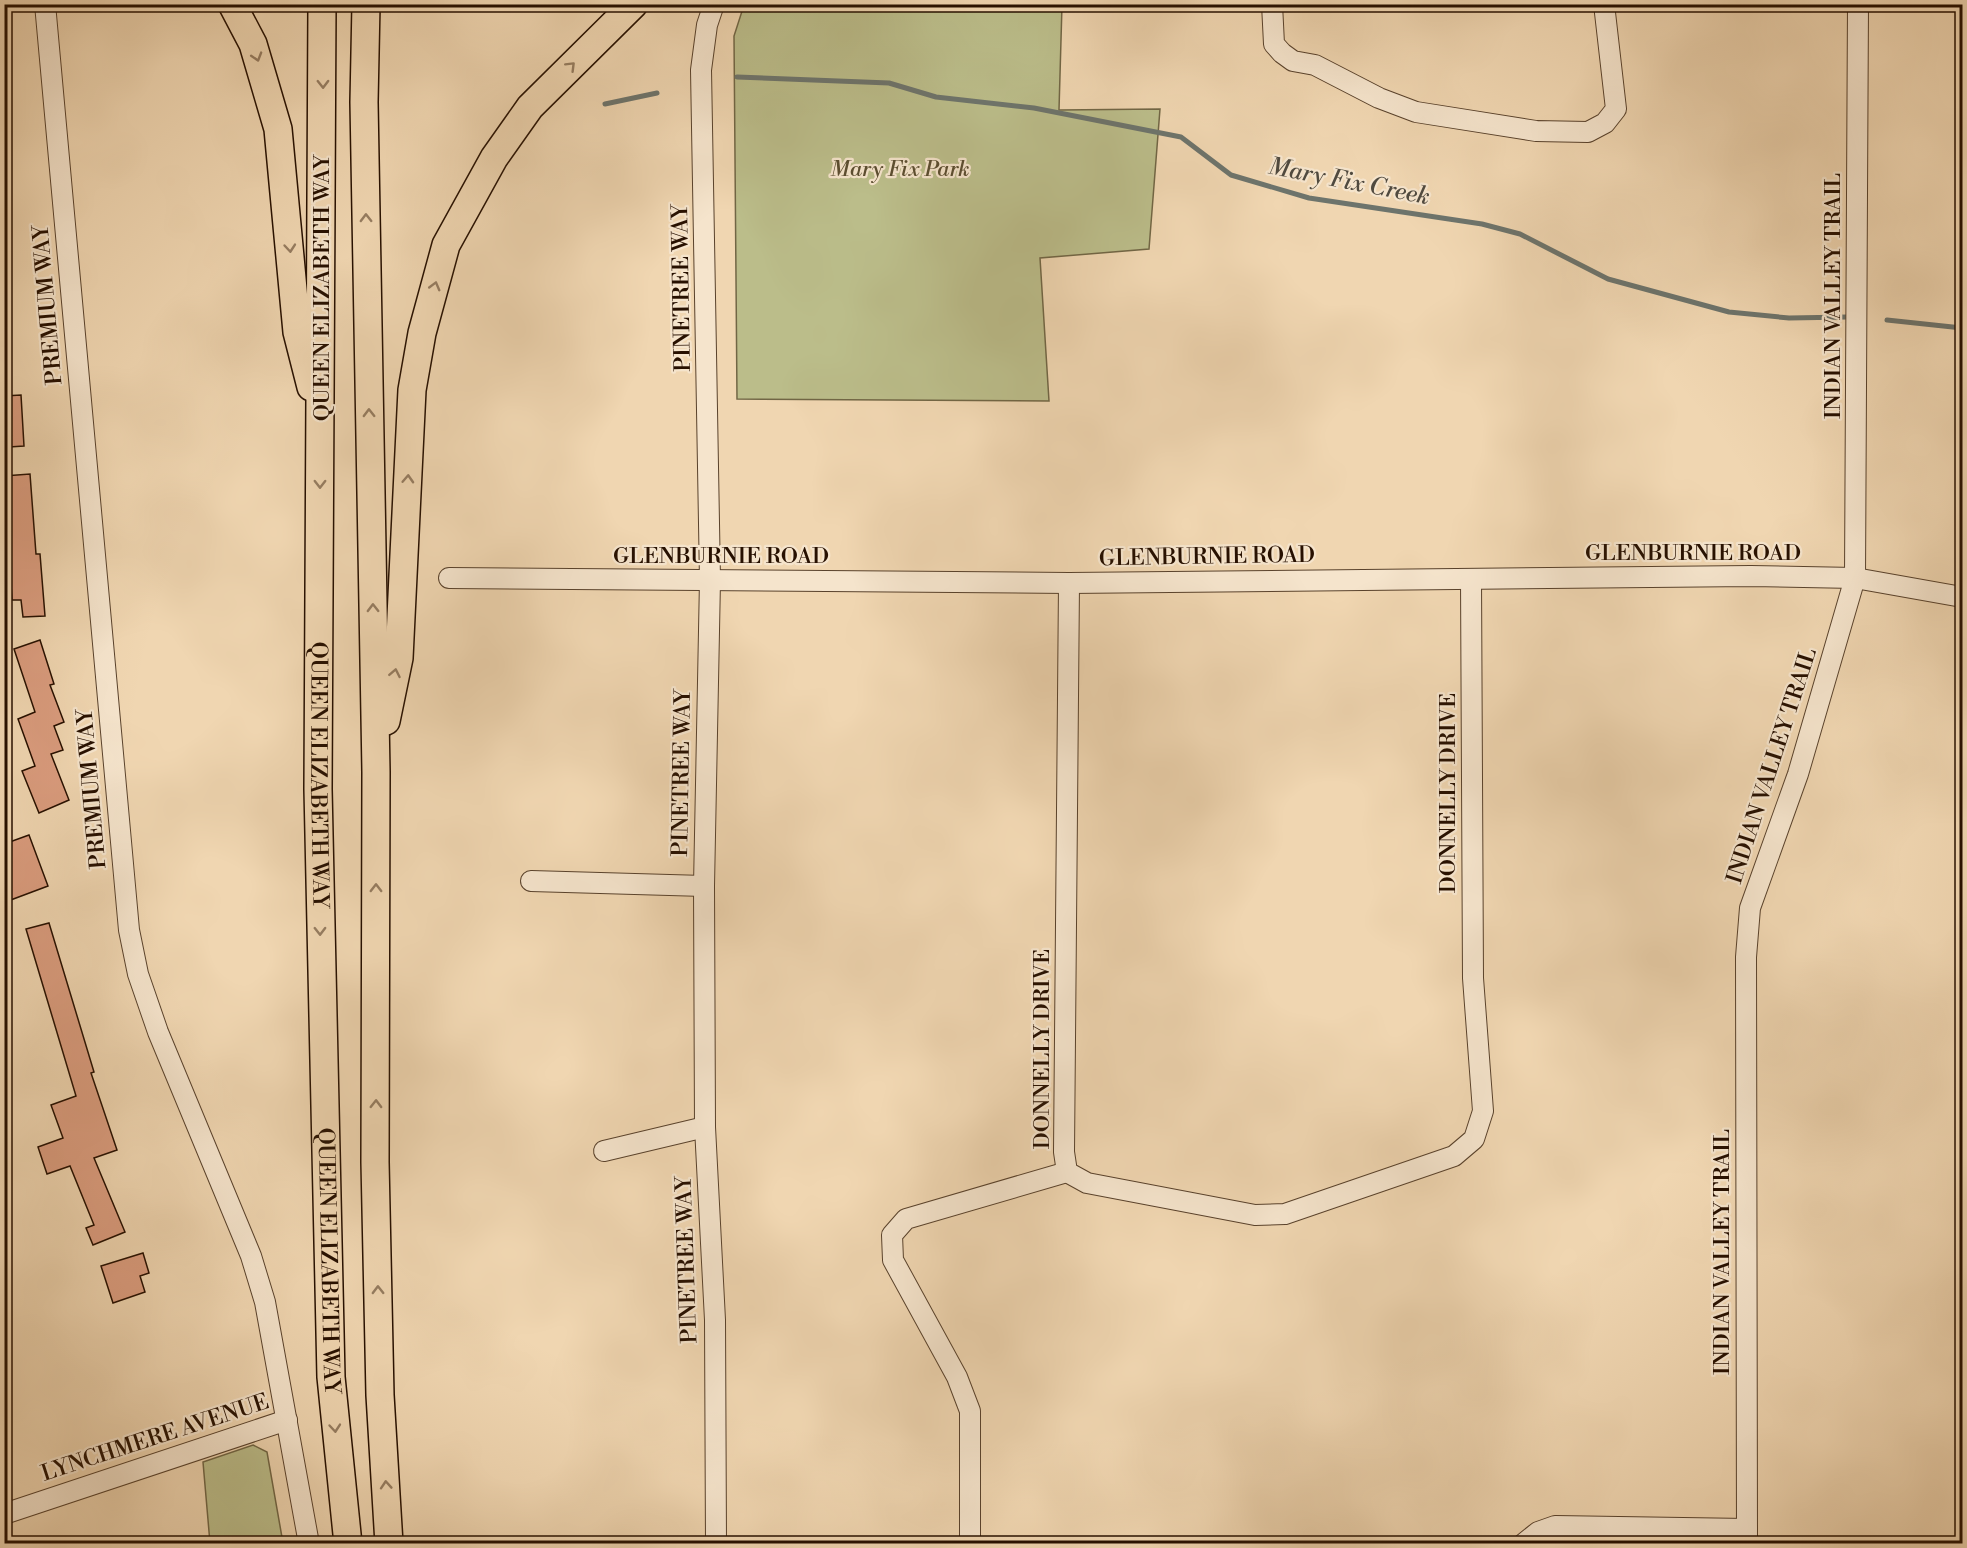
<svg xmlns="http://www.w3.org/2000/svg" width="1967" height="1548" viewBox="0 0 1967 1548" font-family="'Libre Bodoni',serif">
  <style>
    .green { fill: #bbbd8a; stroke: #716645; stroke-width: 1.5 }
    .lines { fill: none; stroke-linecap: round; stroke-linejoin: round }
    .stream { stroke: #6d746c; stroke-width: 5 }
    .building { fill: #db9d7f; stroke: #271000; stroke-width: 1.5 }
    .minor-casing { stroke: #59422c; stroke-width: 22 }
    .highway-casing { stroke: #271000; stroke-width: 30 }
    .minor { stroke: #f5e4cc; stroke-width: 20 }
    .highway { stroke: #f0d6b1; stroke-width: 27 }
    .oneway { stroke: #967d61 }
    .labels { text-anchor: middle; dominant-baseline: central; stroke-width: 4.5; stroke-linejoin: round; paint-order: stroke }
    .park-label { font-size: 22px; font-style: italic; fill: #5b4d30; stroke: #f5e4cc }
    .street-label { font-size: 22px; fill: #271000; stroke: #f5e4cc }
    .water-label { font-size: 24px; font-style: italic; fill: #504a3f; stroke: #f5e4cc }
  </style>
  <rect width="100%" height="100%" fill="#f0d6b1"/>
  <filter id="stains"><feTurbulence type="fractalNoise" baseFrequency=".00333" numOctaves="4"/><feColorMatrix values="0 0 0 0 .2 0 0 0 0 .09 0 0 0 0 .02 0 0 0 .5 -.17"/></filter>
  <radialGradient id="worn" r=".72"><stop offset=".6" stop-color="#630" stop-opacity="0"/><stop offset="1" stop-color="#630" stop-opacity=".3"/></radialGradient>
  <g class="green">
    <path d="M744,5H1062L1059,110L1160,109L1149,249L1040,258L1049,401L737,399L734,36Z"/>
    <path d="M253,1445L267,1452L283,1543H210L203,1462Z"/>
  </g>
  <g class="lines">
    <g class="stream">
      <path d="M737,77L889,83L936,97L1034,108L1181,137L1231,175L1309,198L1482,224L1520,234L1608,279L1729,312L1789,318L1847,317"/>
      <path d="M605,104L657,93"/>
      <path d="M1887,320L1962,328"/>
    </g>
  </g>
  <g class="building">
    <path d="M21,395L24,446L9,447L7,431H4V396Z"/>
    <path d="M30,474L36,554H40L45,616L23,617L21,600H12L8,537H4V476Z"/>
    <path d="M40,640L54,684L50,685L64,722L54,726L63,750L51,754L69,800L39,813L22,771L35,766L18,719L35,712L14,649Z"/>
    <path d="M29,835L48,886L8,901L4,892V844Z"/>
    <path d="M49,923L94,1072L91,1073L117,1150L94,1158L125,1232L93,1245L86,1228L94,1225L70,1166L47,1174L38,1147L63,1138L51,1105L76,1096L26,929Z"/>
    <path d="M143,1253L149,1273L140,1276L145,1292L113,1303L101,1266Z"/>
  </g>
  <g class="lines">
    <defs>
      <g id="minor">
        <path d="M45,4L129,930L138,974L158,1032L251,1256L265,1302L309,1544"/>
        <path d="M714,4L707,25L701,70L710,580L704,886L705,1127L715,1320L716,1544"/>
        <path d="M1272,4L1274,44L1282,53L1293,61L1315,65L1379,98L1416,112L1536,131L1588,132L1605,123L1616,109L1604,4"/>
        <path d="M449,578L1069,583L1751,576L1855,578L1962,597"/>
        <path d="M1069,583L1064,1152L1067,1172L1087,1183L1255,1215L1285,1214L1454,1156L1474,1139L1483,1111L1473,978L1471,579"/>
        <path d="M531,881L704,886"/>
        <path d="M604,1151L705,1127"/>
        <path d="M4,1514L287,1420"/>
        <path d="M970,1544V1411L957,1377L893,1260L892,1235L906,1219L1067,1172"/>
        <path d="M1523,1544L1538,1532L1555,1526L1747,1529"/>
        <path d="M1747,1544L1746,957L1750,908L1798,774L1855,578L1858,4"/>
      </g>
      <g id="highway">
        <path d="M232,4L253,44L278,129L297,332L311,387"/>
        <path id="s1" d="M322,4L318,789L331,1377L348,1544"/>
        <path d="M366,4L364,102L376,772L375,1162L380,1395L389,1544"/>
        <path d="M386,721L399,658L412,390L422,333L446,245L494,158L530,107L634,4"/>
      </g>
    </defs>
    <use href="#minor" class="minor-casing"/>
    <use href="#highway" class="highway-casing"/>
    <use href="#minor" class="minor"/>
    <use href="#highway" class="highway"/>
  </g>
  <defs><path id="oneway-chevron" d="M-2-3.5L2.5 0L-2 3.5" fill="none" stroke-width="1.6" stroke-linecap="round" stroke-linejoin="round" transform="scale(1.5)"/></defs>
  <g class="oneway">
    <use href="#oneway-chevron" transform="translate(257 57) rotate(73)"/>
    <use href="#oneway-chevron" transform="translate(571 66) rotate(-45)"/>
    <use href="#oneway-chevron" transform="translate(323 84) rotate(89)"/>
    <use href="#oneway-chevron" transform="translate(366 218) rotate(-91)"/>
    <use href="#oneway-chevron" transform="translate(290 248) rotate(85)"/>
    <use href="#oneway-chevron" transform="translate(435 286) rotate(-75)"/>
    <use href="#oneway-chevron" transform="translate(369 413) rotate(-91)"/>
    <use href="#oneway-chevron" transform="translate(408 479) rotate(-87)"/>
    <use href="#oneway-chevron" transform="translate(320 484) rotate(90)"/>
    <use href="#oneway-chevron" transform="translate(373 608) rotate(-91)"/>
    <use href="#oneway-chevron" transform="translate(395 673) rotate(-79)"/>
    <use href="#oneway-chevron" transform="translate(376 888) rotate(-90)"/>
    <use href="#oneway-chevron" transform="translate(320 931) rotate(89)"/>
    <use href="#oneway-chevron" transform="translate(376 1104) rotate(-89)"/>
    <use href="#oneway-chevron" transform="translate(378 1290) rotate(-91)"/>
    <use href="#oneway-chevron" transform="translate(335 1428) rotate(85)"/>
    <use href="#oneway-chevron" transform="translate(386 1485) rotate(-94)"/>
  </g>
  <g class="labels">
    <g class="park-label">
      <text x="900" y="169">Mary Fix Park</text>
    </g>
    <g class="street-label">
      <text transform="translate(322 288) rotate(-90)">QUEEN ELIZABETH WAY</text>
      <text transform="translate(682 288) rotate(-91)">PINETREE WAY</text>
      <text transform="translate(1833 296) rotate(-90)">INDIAN VALLEY TRAIL</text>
      <text transform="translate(48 305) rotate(-95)">PREMIUM WAY</text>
      <text x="1693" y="553">GLENBURNIE ROAD</text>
      <text x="721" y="556">GLENBURNIE ROAD</text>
      <text transform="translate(1207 557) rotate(-1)">GLENBURNIE ROAD</text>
      <text transform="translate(1772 766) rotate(-72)">INDIAN VALLEY TRAIL</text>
      <text transform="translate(682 773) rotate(-89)">PINETREE WAY</text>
      <text stroke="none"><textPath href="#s1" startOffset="771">QUEEN ELIZABETH WAY</textPath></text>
      <text transform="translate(92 789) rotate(-95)">PREMIUM WAY</text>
      <text transform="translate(1448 793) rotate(-90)">DONNELLY DRIVE</text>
      <text transform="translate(1042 1049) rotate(-90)">DONNELLY DRIVE</text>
      <text transform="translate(1722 1252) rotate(-90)">INDIAN VALLEY TRAIL</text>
      <text stroke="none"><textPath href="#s1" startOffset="1257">QUEEN ELIZABETH WAY</textPath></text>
      <text transform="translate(687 1260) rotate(-92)">PINETREE WAY</text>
      <text transform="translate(155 1438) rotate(-18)">LYNCHMERE AVENUE</text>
    </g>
    <g class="water-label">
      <text transform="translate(1349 182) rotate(11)">Mary Fix Creek</text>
    </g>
  </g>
  <rect width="1967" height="1548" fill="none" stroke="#f0d6b1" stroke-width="24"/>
  <rect x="6" y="6" width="1955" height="1536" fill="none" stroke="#271000" stroke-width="3"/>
  <rect x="12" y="12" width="1943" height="1524" fill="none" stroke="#271000" stroke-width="1.5"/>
  <rect width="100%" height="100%" filter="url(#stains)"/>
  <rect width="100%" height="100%" fill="url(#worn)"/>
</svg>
